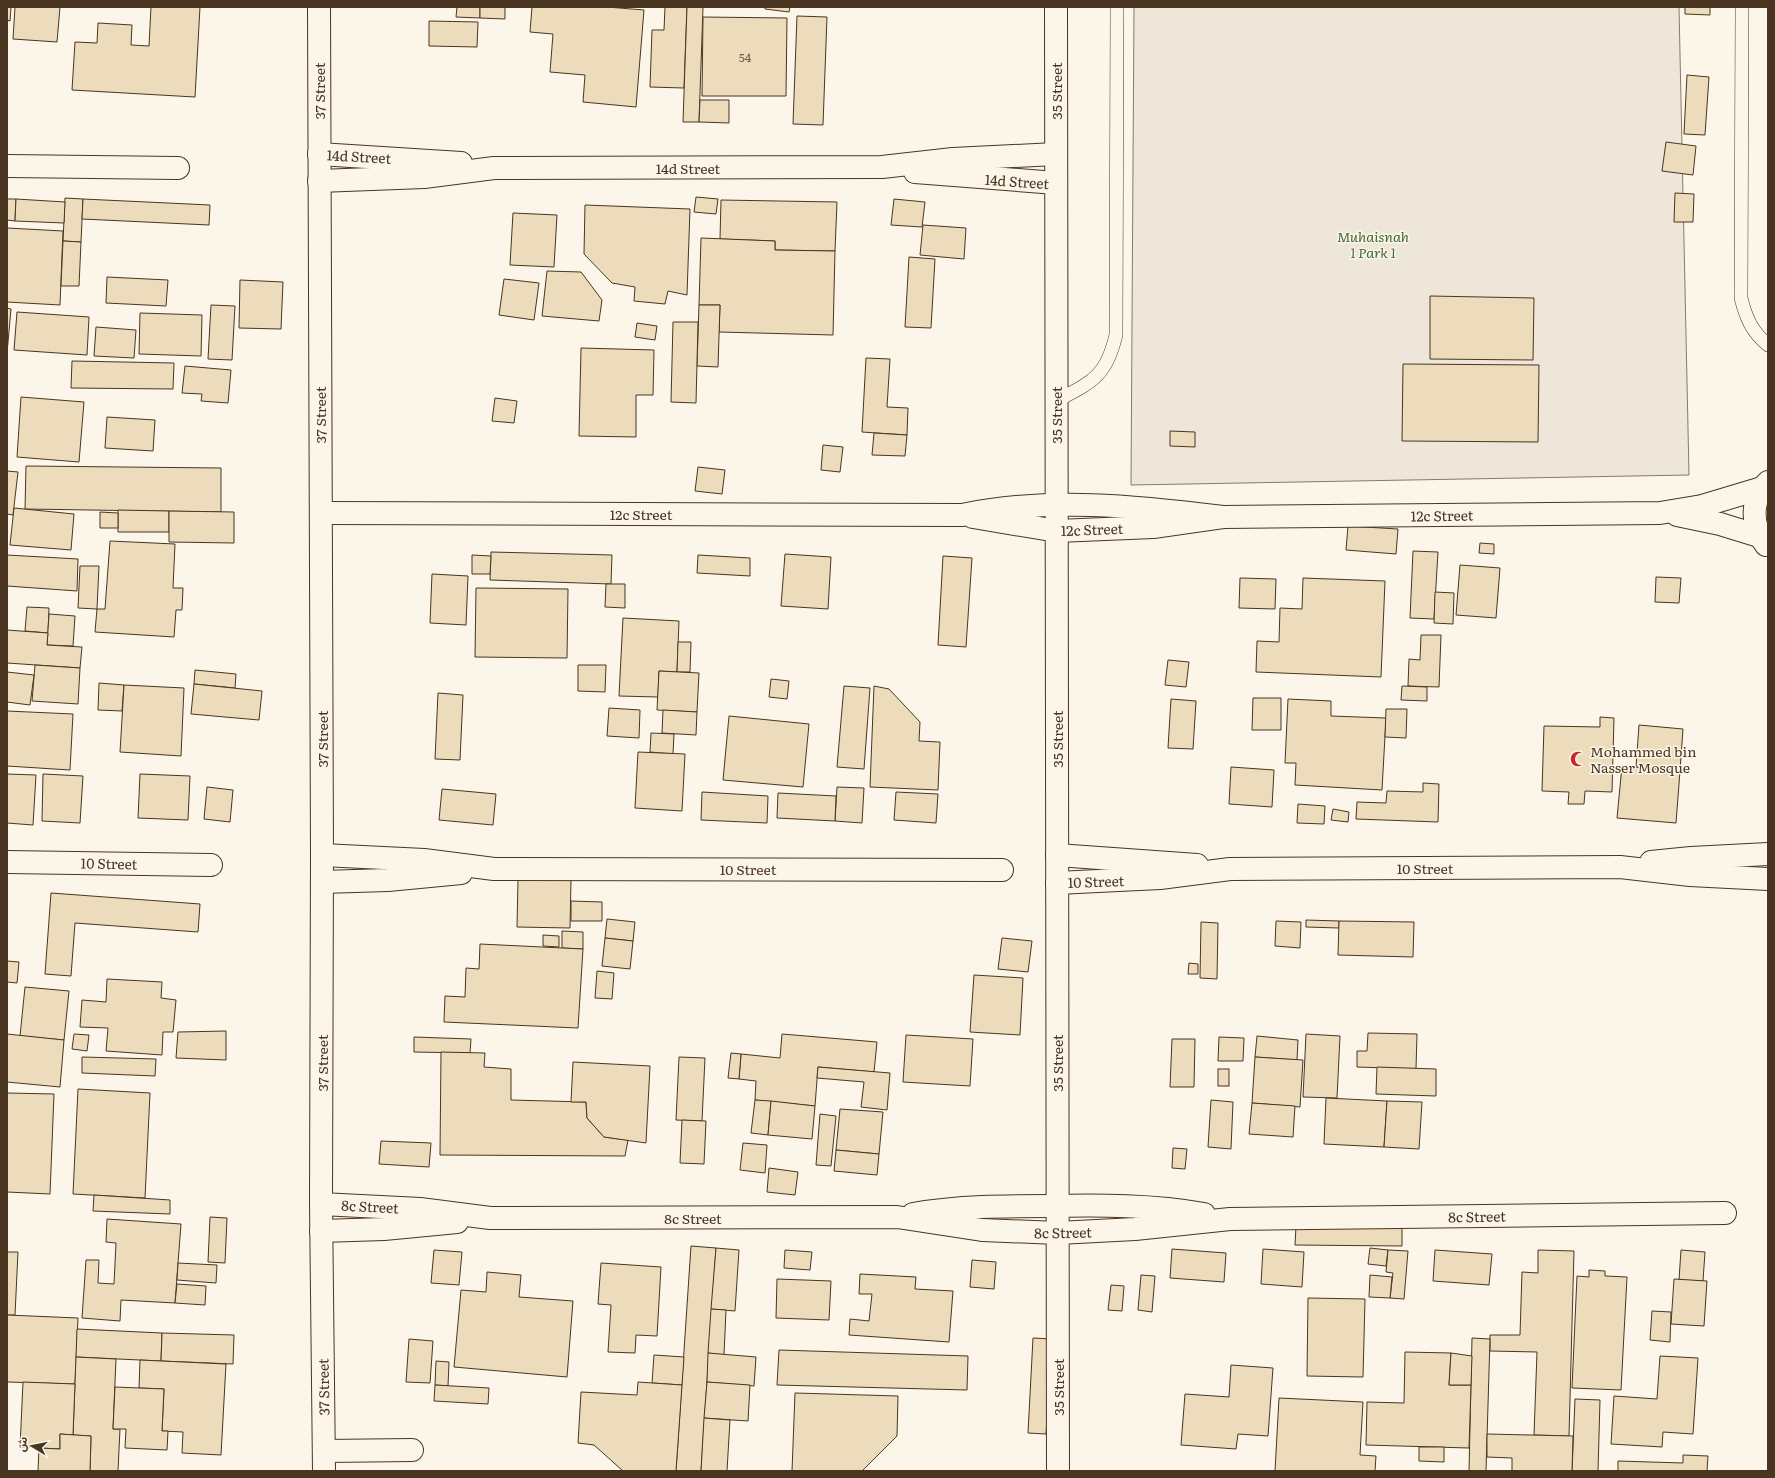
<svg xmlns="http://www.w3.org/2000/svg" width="1775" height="1478" viewBox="0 0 1775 1478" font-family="Literata,'Noto Sans Arabic',serif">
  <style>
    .green { fill: #ede6d9; stroke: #887966 }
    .building { fill: #ecdcbc; stroke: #4a3520 }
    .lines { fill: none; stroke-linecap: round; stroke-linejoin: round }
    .service-casing { stroke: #4a3520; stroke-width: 14 }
    .minor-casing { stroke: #4a3520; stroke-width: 24 }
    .service { stroke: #fbf6e9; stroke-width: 13 }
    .minor { stroke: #fbf6e9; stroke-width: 22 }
    .labels { text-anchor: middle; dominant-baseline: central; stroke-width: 3; stroke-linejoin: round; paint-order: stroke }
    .number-label { font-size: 12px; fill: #725f47 }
    .street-label { font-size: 14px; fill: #4a3520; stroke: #fbf6e9 }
    .park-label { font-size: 14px; font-style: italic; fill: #436837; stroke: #fbf6e9 }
    .poi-label { font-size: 14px; fill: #4a3520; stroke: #fbf6e9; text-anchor: start }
  </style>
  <rect width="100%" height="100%" fill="#fbf6e9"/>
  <path class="green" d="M1134,7H1679L1689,475L1131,485Z"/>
  <g class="building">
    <path d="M7,7H11L10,21L7,20Z"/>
    <path d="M15,7H60L57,42L13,39Z"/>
    <path d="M151,7H200L195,97L72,90L75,42L97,43L98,23L132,25L131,45L149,46Z"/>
    <path d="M457,7H480V18L456,17Z"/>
    <path d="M480,7H505V19L480,18Z"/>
    <path d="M532,7H607L644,10L636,107L583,102L585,75L550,72L553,34L530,32Z"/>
    <path d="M665,7H687L684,88L650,87L652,30H664Z"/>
    <path d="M687,7H703L699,122H683Z"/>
    <path d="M765,7H790L789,12L765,9Z"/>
    <path d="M1685,7H1710V15L1685,14Z"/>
    <path d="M797,16L827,17L823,125L793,124Z"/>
    <path d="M703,17L787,18L786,96H702Z"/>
    <path d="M429,21L478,22L477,47L429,46Z"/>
    <path d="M1687,75L1709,77L1705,135L1684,134Z"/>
    <path d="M700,100H729V123L699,122Z"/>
    <path d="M1666,142L1696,146L1693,175L1662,171Z"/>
    <path d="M1675,193L1694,194L1693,222H1674Z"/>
    <path d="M696,197L718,199L716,214L694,212Z"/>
    <path d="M65,198L83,199L81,242L63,241Z"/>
    <path d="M7,199H16L15,221L7,220Z"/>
    <path d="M16,199L65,202L64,223L15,221Z"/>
    <path d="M83,199L210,205L209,225L82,219Z"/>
    <path d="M894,199L925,202L922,227L891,225Z"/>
    <path d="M721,200L837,202L835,251L775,250V241L720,239Z"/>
    <path d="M585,205L690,209L687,295L668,291L665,304L634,301L635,287L612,283L584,254Z"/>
    <path d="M513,213L557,215L554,267L510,265Z"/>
    <path d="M923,225L966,228L964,259L920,255Z"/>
    <path d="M7,228L63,231L60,305L7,302Z"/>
    <path d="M701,238L775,241V250L835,251L833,335L719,332L720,305H699Z"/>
    <path d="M63,241L81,242L79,286H61Z"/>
    <path d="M909,257L935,259L931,328L905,327Z"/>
    <path d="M547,271L581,272L602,300L599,321L542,316Z"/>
    <path d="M107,277L168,280L166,306L106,303Z"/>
    <path d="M504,279L539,283L534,320L499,315Z"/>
    <path d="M240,280L283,282L281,329L239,328Z"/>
    <path d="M1430,296L1534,298L1533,360L1430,359Z"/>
    <path d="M211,305L235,306L232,360L208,359Z"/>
    <path d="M699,305H720L718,367L697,366Z"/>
    <path d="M7,308L11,309L7,353Z"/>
    <path d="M17,312L89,317L87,355L14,350Z"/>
    <path d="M140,313L202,315L201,356L139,354Z"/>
    <path d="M673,322H698L696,403L671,402Z"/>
    <path d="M637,323L657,326L655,340L635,337Z"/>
    <path d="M96,327L136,330L134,358L94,356Z"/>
    <path d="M581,348L654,350L653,395H636V437L579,436Z"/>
    <path d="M866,358L890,359L887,407L908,408L907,435L862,432Z"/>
    <path d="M72,361L174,363L173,389L71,388Z"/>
    <path d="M1403,364L1539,365L1538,442L1402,441Z"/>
    <path d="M185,366L231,370L228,403L201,401L202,394L182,393Z"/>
    <path d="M21,397L84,402L79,462L17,457Z"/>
    <path d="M495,398L517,401L514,423L492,421Z"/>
    <path d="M107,417L155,420L153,451L105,448Z"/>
    <path d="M1170,431L1195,432V447L1170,446Z"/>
    <path d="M874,433L907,435L905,456L872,455Z"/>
    <path d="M823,445L843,447L840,472L821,470Z"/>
    <path d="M26,466L221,468V512L25,509Z"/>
    <path d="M698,467L725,470L722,494L695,491Z"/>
    <path d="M7,471L18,472L13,515L7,514Z"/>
    <path d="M14,508L74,514L71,550L10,545Z"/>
    <path d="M118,510L169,511V532H118Z"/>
    <path d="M169,511L234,512V543L169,542Z"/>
    <path d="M100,512L118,513V528H100Z"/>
    <path d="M1348,526L1398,529L1396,554L1346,550Z"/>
    <path d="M110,541L175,544L173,588H183L182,610H176L174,637L95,632L97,609H105Z"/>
    <path d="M1480,543L1494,544V554L1479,553Z"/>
    <path d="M1413,551L1438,552L1434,619L1410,618Z"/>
    <path d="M491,552L612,555L611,584L490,580Z"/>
    <path d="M785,554L831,557L828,609L781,606Z"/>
    <path d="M7,555L78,559L77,591L7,586Z"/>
    <path d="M472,555L491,556L490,574H472Z"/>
    <path d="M698,555L750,558V576L697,573Z"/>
    <path d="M943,556L972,558L966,647L938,645Z"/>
    <path d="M1460,565L1500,568L1496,618L1456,615Z"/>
    <path d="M80,566H99L97,609L78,608Z"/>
    <path d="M432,574L468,576L466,625L430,623Z"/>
    <path d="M1656,577L1681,578L1679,603L1655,602Z"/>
    <path d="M1240,578L1276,579L1275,609L1239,608Z"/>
    <path d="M1303,578L1385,581L1381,677L1256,672L1257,641L1279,642L1280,608L1302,609Z"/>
    <path d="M606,584H625V608L605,607Z"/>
    <path d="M476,588L568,589L567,658L475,657Z"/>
    <path d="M1435,592L1454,593L1453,624L1434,623Z"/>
    <path d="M27,607L49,608L48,633L25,631Z"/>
    <path d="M49,614L75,616L73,646L47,645Z"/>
    <path d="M623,618L679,621L677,672L659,671L658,697L619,696Z"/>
    <path d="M7,630L48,633L47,645L82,647L80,668L7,663Z"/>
    <path d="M1421,635H1441L1439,687L1408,686L1409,659L1420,660Z"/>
    <path d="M678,642H691L690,672H677Z"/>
    <path d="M1168,660L1189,662L1186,687L1165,685Z"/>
    <path d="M35,665L80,668L78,704L32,701Z"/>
    <path d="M578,665H606L605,692L578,691Z"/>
    <path d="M195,670L236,674L235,688L194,684Z"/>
    <path d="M659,671L699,673L697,712L657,710Z"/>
    <path d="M7,672L34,675L30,705L7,702Z"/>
    <path d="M771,679L789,681L787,699L769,697Z"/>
    <path d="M99,683L124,685L122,711L98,710Z"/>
    <path d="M194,684L262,691L259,720L191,714Z"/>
    <path d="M124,685L184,688L181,756L120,752Z"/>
    <path d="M844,686L870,688L864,769L837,767Z"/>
    <path d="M874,686L889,689L920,722L919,741L940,742L938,790L870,787Z"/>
    <path d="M1402,686L1427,687V701L1401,700Z"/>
    <path d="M438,693L463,695L460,760L435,759Z"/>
    <path d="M1253,698H1281V730H1252Z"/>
    <path d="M1171,699L1196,701L1193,749L1168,748Z"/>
    <path d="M1288,699L1331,701V716L1386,718L1382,790L1295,785L1296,763H1285Z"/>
    <path d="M609,708L640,710L639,738L607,736Z"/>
    <path d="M1386,709H1407L1406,738L1385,737Z"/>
    <path d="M663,710L697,712L696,735L662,733Z"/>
    <path d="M7,711L73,714L70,770L7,766Z"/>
    <path d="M729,716L809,724L803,787L723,780Z"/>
    <path d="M1600,717L1614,718L1612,792L1585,791L1584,804H1568L1569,792L1542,791L1544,726L1600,727Z"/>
    <path d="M1639,725L1683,729L1680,771L1636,767Z"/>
    <path d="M651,733L674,734L673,754L650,752Z"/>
    <path d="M638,752L685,754L682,811L635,808Z"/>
    <path d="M1622,766L1680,771L1676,823L1617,818Z"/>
    <path d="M1231,767L1274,770L1272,807L1229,804Z"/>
    <path d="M7,774L36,775L33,825L7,823Z"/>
    <path d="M43,774L83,776L80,823L42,821Z"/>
    <path d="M140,774L190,776L188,820L138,818Z"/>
    <path d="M1423,783L1439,784L1438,822L1356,819L1357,802L1386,803L1387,791L1423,792Z"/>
    <path d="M207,787L233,790L230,822L204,819Z"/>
    <path d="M837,787L864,788L862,823L835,821Z"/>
    <path d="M442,789L496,794L493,825L439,820Z"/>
    <path d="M702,792L768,796L767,823L701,820Z"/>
    <path d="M896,792L938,794L936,823L894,820Z"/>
    <path d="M778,793L836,796L835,821L777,818Z"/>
    <path d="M1298,804L1325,806L1324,824L1297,823Z"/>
    <path d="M1333,809L1349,812L1348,822L1331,820Z"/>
    <path d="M518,879L571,880L570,928L517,927Z"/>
    <path d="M51,893L200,904L198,932L75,923L71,976L45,974Z"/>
    <path d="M571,901L602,902V921H571Z"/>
    <path d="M607,919L635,922L633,941L605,938Z"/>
    <path d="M1306,920L1339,921V928L1306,927Z"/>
    <path d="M1276,921L1301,922L1300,948L1275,946Z"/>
    <path d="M1339,921L1414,922L1413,957L1338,955Z"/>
    <path d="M1201,922L1218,923L1217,979L1200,978Z"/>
    <path d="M562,931L583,932V949L562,948Z"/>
    <path d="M543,935L559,936V947L543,946Z"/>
    <path d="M605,938L633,941L630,969L602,966Z"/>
    <path d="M1002,938L1032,941L1028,972L998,969Z"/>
    <path d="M480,944L583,949L578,1028L444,1022L445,996L465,997L466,968L479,969Z"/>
    <path d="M7,961L19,962L17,983L7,982Z"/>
    <path d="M1189,963L1198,964V974H1188Z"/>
    <path d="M597,971L614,973L612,999L595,998Z"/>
    <path d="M974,975L1023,978L1020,1035L970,1032Z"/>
    <path d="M107,979L162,982L161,998L176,1000L173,1032H163L162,1055L106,1051L108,1028L80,1027L82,1000L106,1002Z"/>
    <path d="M25,987L69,991L64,1040L20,1036Z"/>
    <path d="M226,1031V1060L176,1058L178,1032Z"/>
    <path d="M1368,1033L1417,1034L1416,1069L1357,1067V1051H1367Z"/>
    <path d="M7,1034L64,1040L60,1087L7,1082Z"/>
    <path d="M74,1034L89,1035L87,1051L72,1049Z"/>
    <path d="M782,1034L877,1042L874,1072L818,1067L815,1106L755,1100L756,1081L739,1079L741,1054L780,1058Z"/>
    <path d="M1306,1034L1340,1036L1337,1098L1303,1097Z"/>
    <path d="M906,1035L973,1039L970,1086L903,1082Z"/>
    <path d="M1257,1036L1298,1040L1297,1060L1255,1057Z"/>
    <path d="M414,1037L471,1039L470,1053L414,1052Z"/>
    <path d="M1219,1037L1244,1038L1243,1061H1218Z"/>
    <path d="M1172,1039H1195L1194,1087H1170Z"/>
    <path d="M441,1052L485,1053L484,1067L511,1069V1100L586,1102L587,1118L604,1137L628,1140L625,1156L440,1155Z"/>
    <path d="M731,1053L741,1054L739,1079L728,1078Z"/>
    <path d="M82,1057L156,1059L155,1076L82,1073Z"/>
    <path d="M679,1057L705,1058L702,1121L676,1120Z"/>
    <path d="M1255,1057L1303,1060L1300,1107L1252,1103Z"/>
    <path d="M573,1062L650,1066L646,1143L604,1137L587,1118L586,1102H571Z"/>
    <path d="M818,1067L890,1073L887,1110L861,1107L864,1082L817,1078Z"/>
    <path d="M1377,1067L1436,1069V1096L1376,1094Z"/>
    <rect x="1218" y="1069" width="11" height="17"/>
    <path d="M78,1089L150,1093L145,1198L73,1194Z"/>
    <path d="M7,1093L54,1094L50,1194L7,1192Z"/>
    <path d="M1326,1098L1387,1101L1384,1147L1324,1144Z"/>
    <path d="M755,1100L771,1101L768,1135L751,1133Z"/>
    <path d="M1211,1100L1233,1102L1231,1149L1208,1147Z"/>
    <path d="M771,1101L815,1106L812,1139L768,1135Z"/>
    <path d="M1387,1101L1422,1102L1419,1149L1384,1147Z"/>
    <path d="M1252,1103L1295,1106L1293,1137L1249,1134Z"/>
    <path d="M840,1109L883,1112L879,1154L836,1150Z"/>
    <path d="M820,1114L836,1116L831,1166L816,1165Z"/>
    <path d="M682,1120L706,1121L704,1164L680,1163Z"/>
    <path d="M381,1141L431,1143L429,1167L379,1164Z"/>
    <path d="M743,1143L767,1145L765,1173L740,1170Z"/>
    <path d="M1173,1148L1187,1149L1185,1169L1172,1168Z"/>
    <path d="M836,1150L879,1154L877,1175L834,1171Z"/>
    <path d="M769,1168L798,1172L795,1195L767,1192Z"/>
    <path d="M94,1195L170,1200V1214L93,1211Z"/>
    <path d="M210,1217L227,1218L225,1263L208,1262Z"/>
    <path d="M107,1219L181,1224L175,1303L121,1300L120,1321L82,1318L86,1260H99L98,1283L114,1284L116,1243L106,1242Z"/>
    <path d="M1296,1226L1402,1227V1246L1295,1245Z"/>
    <path d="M691,1246L716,1248L701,1471H676Z"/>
    <path d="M716,1248L739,1250L735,1311L711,1309Z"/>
    <path d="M1370,1248L1388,1250L1386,1266L1368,1264Z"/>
    <path d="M1172,1249L1226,1253L1224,1282L1170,1278Z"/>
    <path d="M1263,1249L1304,1252L1302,1287L1261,1284Z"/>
    <path d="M434,1250L462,1252L459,1285L431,1283Z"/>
    <path d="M785,1250L812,1252L810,1270L784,1268Z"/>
    <path d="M1388,1250L1408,1251L1404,1299L1390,1298L1393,1273L1386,1272Z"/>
    <path d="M1435,1250L1492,1254L1489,1285L1433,1281Z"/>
    <path d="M1538,1250L1574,1251L1569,1436L1534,1435L1537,1352L1490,1351V1335H1520L1522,1272L1538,1273Z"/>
    <path d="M1681,1250L1705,1252L1703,1281L1679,1280Z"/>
    <path d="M7,1252H18L15,1315H7Z"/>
    <path d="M972,1260L996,1262L994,1289L970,1287Z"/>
    <path d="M178,1263L217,1265L216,1283L177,1280Z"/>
    <path d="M601,1263L661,1267L657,1336L636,1335L635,1353L608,1352L611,1305L598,1304Z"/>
    <path d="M1589,1270L1605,1271V1276L1627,1277L1621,1390L1572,1388L1577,1276L1589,1277Z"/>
    <path d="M487,1272L521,1275L519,1297L573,1301L567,1377L454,1367L461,1290L486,1292Z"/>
    <path d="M860,1274L916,1277L915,1289L953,1291L949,1342L849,1335L850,1319L869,1321L872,1294H859Z"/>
    <path d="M1141,1275L1155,1276L1152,1312L1138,1310Z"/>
    <path d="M1370,1275L1392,1277L1390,1298L1369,1297Z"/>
    <path d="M777,1279L831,1281L829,1320L776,1318Z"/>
    <path d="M1674,1279L1707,1281L1704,1326L1671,1324Z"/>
    <path d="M177,1284L206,1286L205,1305L175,1303Z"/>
    <path d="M1111,1285L1124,1286L1122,1311L1108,1310Z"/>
    <path d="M1308,1298L1365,1299L1363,1377L1307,1376Z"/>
    <path d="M711,1309L726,1310L724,1355L708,1353Z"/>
    <path d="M1652,1311L1671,1312L1670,1342L1650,1340Z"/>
    <path d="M7,1315L78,1318L75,1384L7,1382Z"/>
    <path d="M77,1329L162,1333L161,1361L76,1357Z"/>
    <path d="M162,1333L234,1335L233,1364L161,1361Z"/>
    <path d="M1033,1338L1051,1339L1046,1434L1028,1433Z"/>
    <path d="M1472,1338L1490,1339L1486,1471H1469Z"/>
    <path d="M409,1339L433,1341L430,1383L406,1382Z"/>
    <path d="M779,1350L968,1356L967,1390L777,1385Z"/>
    <path d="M1405,1352L1451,1353L1449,1385H1471L1469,1448L1366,1445L1367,1402L1404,1403Z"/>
    <path d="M708,1353L756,1357L754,1386L707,1382Z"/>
    <path d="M1451,1353L1472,1356L1471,1385H1449Z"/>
    <path d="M654,1355L684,1357L682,1385L652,1383Z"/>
    <path d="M1660,1356L1698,1358L1693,1434L1663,1432L1662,1447L1611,1444L1614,1396L1657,1399Z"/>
    <path d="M76,1357L116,1359L113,1429H120L118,1471H90L91,1436L73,1435Z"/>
    <path d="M140,1360L226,1364L221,1455L182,1453L183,1432L162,1431L164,1389L139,1388Z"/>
    <path d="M436,1361L449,1362L448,1386L435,1385Z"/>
    <path d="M1231,1365L1273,1368L1268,1436L1238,1434L1236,1449L1181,1445L1185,1394L1229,1397Z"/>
    <path d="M23,1382L75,1384L73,1435L60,1434V1449L20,1447Z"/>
    <path d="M638,1382L682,1385L676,1471H623L594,1445L578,1443L581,1392L637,1395Z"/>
    <path d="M707,1382L750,1385L748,1421L704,1418Z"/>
    <path d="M435,1385L489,1388L488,1404L434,1401Z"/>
    <path d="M115,1387L164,1389L162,1431H168L167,1450L125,1448L126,1429H113Z"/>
    <path d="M795,1393L898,1396L897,1436L862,1471H792Z"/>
    <path d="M1279,1398L1363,1402L1360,1455L1376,1456L1375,1471H1275Z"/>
    <path d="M1575,1399L1600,1400L1598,1471H1572Z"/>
    <path d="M704,1418L730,1420L727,1471H701Z"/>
    <path d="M60,1434L91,1436L90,1471H38L39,1448L60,1449Z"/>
    <path d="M1487,1434L1573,1436L1572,1471H1512V1458L1487,1457Z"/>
    <path d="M1419,1447H1444V1462L1419,1461Z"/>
    <path d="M1683,1455L1708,1456L1707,1471H1618V1461L1683,1463Z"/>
  </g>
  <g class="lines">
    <defs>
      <g id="service">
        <path d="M1742,7L1741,298C1746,318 1752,332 1768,345"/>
        <path d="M1056,401C1092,382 1106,377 1116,335L1117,7"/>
      </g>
      <g id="minor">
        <path d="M319,7L322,855L321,1204L324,1471"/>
        <path d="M1056,7L1058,1471"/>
        <path d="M319,154L461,163"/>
        <path d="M7,166L178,168"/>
        <path d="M915,172L1056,183"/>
        <path d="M319,181L424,177L494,168L882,167L953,159L1056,154"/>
        <path d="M321,513L962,515C1048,497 1137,506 1223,517"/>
        <path d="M1677,515L1720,524L1759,536"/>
        <path d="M973,517L1057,531L1153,527L1223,517L1660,513L1702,506L1762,488"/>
        <path d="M1766,545C1751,526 1750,500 1768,482"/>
        <path d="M322,855L424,860L494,869L1002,870"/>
        <path d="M1057,855L1197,865"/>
        <path d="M7,862L211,865"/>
        <path d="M1651,862L1691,858L1768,854"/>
        <path d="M322,882L388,880L461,873"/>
        <path d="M1057,883L1160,878L1230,869L1620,867L1690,875L1768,879"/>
        <path d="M321,1204L420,1209L490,1218L897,1217L982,1230L1058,1233L1135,1229L1230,1219L1725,1213"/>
        <path d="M913,1214C959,1206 1004,1206 1050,1206C1101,1205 1153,1205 1204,1214"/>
        <path d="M321,1231L384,1229L457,1222"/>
        <path d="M324,1451L412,1450"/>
      </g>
    </defs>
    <use href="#service" class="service-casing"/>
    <use href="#minor" class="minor-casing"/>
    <use href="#service" class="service"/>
    <use href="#minor" class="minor"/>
  </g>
  <defs>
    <symbol id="mosque-bare" viewBox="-9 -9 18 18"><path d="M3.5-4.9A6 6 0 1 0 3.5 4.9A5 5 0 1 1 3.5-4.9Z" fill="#c62828" stroke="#fbf6e9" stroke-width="2.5" paint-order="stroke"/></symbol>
  </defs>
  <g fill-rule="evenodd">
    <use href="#mosque-bare" x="1567" y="748" width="22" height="22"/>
  </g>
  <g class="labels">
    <g class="number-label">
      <text x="745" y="57">54</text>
    </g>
    <g class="street-label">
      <text transform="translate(319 91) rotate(-90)">37 Street</text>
      <text transform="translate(1056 91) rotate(-90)">35 Street</text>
      <text transform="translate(359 156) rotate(3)">14d Street</text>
      <text x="688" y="168">14d Street</text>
      <text transform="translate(1017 181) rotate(4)">14d Street</text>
      <text transform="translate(320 415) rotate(-90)">37 Street</text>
      <text transform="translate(1056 415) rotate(-90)">35 Street</text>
      <text x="641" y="514">12c Street</text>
      <text transform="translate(1442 515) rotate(-1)">12c Street</text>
      <text transform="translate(1092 529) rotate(-2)">12c Street</text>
      <text transform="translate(322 739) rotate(-90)">37 Street</text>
      <text transform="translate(1057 739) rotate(-90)">35 Street</text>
      <text transform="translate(109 863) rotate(1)">10 Street</text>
      <text x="1425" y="868">10 Street</text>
      <text x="748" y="869">10 Street</text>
      <text transform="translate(1096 881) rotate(-2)">10 Street</text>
      <text transform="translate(322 1063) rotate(-90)">37 Street</text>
      <text transform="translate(1057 1063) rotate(-90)">35 Street</text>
      <text transform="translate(370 1206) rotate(3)">8c Street</text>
      <text transform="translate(1477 1216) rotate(-1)">8c Street</text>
      <text x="693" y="1218">8c Street</text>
      <text transform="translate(1063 1232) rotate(-1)">8c Street</text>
      <text transform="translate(323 1387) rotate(-91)">37 Street</text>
      <text transform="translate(1058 1387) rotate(-90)">35 Street</text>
    </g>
    <g class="park-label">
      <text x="1373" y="236">Muhaisnah<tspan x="1373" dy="16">1 Park 1</tspan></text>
    </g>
    <g class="poi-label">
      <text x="1590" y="751">Mohammed bin<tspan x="1590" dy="16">Nasser Mosque</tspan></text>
    </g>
  </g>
  <rect width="1775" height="1478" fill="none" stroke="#4a3520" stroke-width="16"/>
  <g transform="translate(32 1446) rotate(280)" stroke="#fbf6e9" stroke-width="3" paint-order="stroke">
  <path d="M0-3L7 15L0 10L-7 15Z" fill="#4a3520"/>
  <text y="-6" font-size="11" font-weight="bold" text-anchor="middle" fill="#4a3520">ش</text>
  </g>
</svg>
